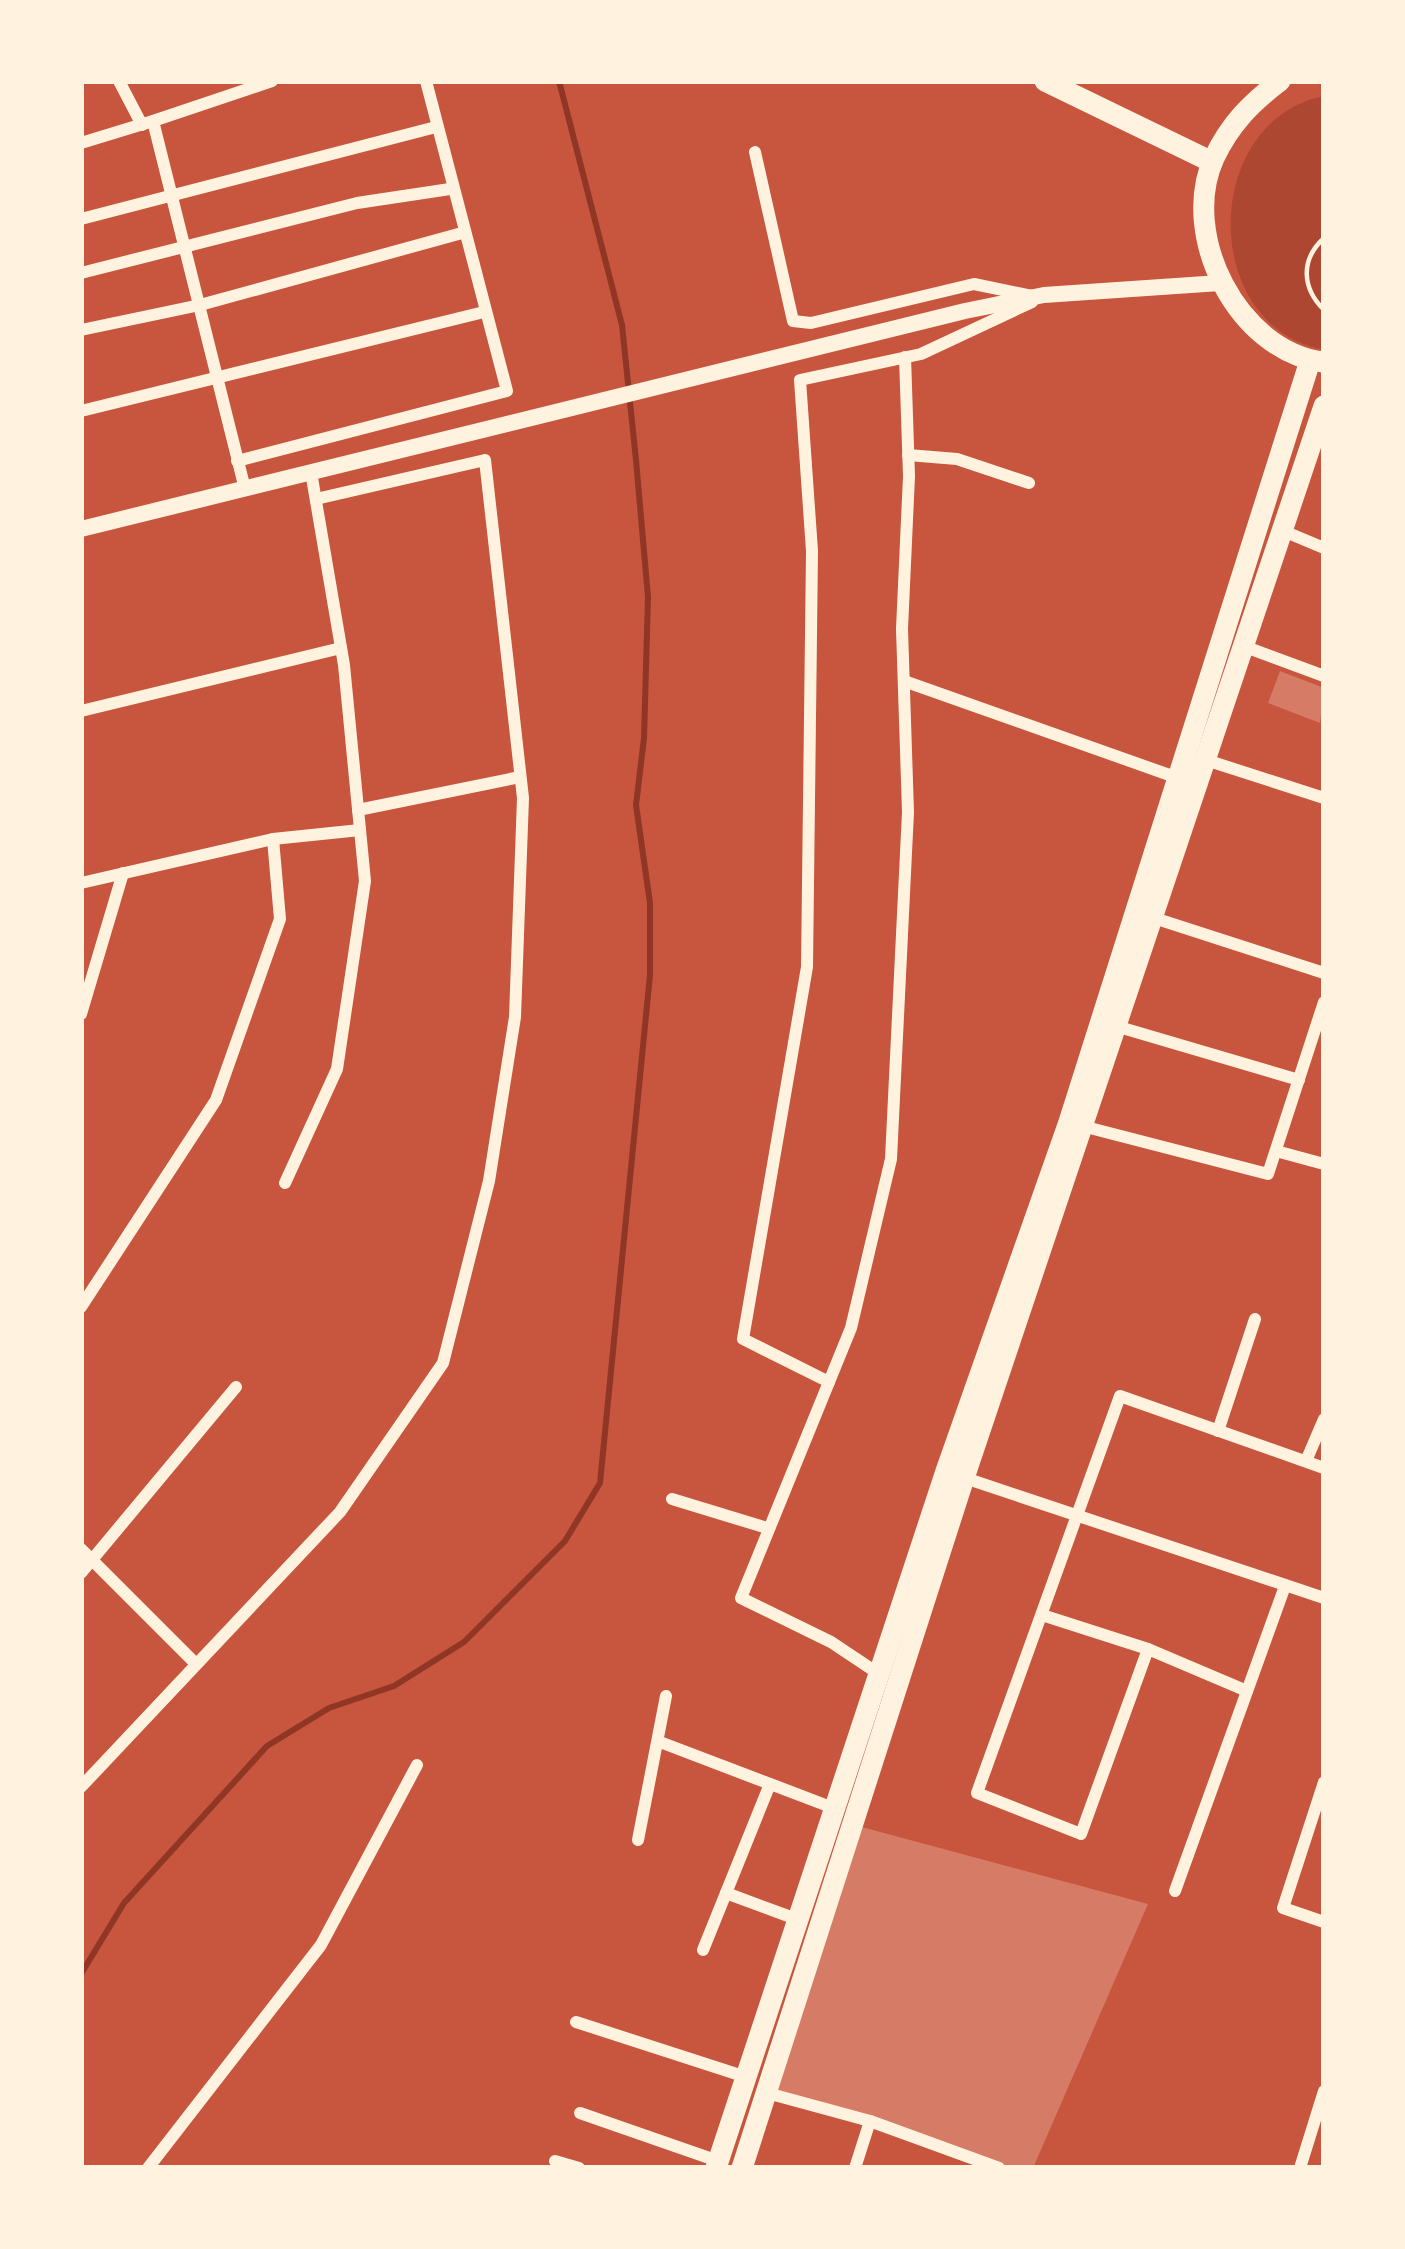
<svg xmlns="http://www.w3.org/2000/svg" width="1405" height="2249" viewBox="0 0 1405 2249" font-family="Cabin,sans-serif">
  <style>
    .green { fill: #ae4732 }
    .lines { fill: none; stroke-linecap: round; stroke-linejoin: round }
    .stream { stroke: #8f3625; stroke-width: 6 }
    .building { fill: #d67c66 }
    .path { stroke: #fff3e0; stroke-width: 4.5 }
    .minor { stroke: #fff3e0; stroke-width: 12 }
    .tertiary { stroke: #fff3e0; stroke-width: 16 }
    .primary { stroke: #fff3e0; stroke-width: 21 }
    .trunk { stroke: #fff3e0; stroke-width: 21 }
  </style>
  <rect width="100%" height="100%" fill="#c8553d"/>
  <path class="green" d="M1324,96V350C1199,327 1200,121 1324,96Z"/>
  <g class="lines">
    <path class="stream" d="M81,1974L124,1903L267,1746L329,1708L394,1686L464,1642L565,1541L600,1483L650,975V903L636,805L644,738L648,597L636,460L622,325L559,81"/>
  </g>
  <g class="building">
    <path d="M1280,671L1324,688L1320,723L1268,703Z"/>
    <path d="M858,1826L1148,1904L1033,2168H988L767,2093Z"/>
  </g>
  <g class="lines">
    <path class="path" d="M1324,238C1300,260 1302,288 1324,310"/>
    <g class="minor">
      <path d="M119,81L142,125"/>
      <path d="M153,121L272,81"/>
      <path d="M81,143L153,121L245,489"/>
      <path d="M755,152L793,321L811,323L974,284L1032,296"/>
      <path d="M81,219L436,127"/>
      <path d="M81,273L357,203L450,189"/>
      <path d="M81,330L200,305L462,233"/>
      <path d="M81,411L484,312"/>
      <path d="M908,455L957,459L1029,483"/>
      <path d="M237,461L507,391L426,81"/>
      <path d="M1281,530L1324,548"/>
      <path d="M1243,646L1324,676"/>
      <path d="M904,681L1178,778"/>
      <path d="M81,711L341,648"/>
      <path d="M1206,760L1324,798"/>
      <path d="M358,810L520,777"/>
      <path d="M81,883L273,839L360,830"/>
      <path d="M1154,918L1324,973"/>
      <path d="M81,1014L123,873"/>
      <path d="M1119,1027L1299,1080"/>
      <path d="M1086,1127L1268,1174L1324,1002"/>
      <path d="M1276,1151L1324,1164"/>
      <path d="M285,1183L337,1069L365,881L344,665L311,472"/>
      <path d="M81,1307L216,1100L280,919L273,839"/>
      <path d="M829,1382L743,1339L807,967L812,551L800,380L921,354L1032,302"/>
      <path d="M1218,1431L1255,1319"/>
      <path d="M1306,1461L1324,1419"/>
      <path d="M959,1476L1324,1598"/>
      <path d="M672,1499L767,1528"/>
      <path d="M81,1549L196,1664"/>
      <path d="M81,1573L236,1387"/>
      <path d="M1042,1615L1148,1649"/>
      <path d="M879,1674L831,1642L741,1598L851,1328L891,1159L908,812L902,629L909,476L905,357"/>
      <path d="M1247,1691L1148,1649L1081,1834L977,1793L1120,1396L1324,1468"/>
      <path d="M660,1742L836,1809"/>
      <path d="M1324,1782L1283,1908L1324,1922"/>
      <path d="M81,1787L340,1512L443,1363L489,1181L515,1017L523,798L485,460L316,499"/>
      <path d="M638,1840L666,1696"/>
      <path d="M1175,1891L1285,1586"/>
      <path d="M726,1893L799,1920"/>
      <path d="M703,1950L770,1784"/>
      <path d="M576,2022L746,2077"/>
      <path d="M767,2093L870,2121L999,2168"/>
      <path d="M580,2113L718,2161"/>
      <path d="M555,2161L579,2168"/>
      <path d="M148,2168L321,1945L417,1765"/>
      <path d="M855,2168L870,2121"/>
      <path d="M1300,2168L1324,2091"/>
    </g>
    <path class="tertiary" d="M81,529L965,311L1044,295L1220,283"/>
    <path class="primary" d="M1045,81L1212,162"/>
    <g class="trunk">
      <path d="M1280,81C1251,103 1230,124 1214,158C1179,235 1238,351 1323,362"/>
      <path d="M716,2168L946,1471L1069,1122L1310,361"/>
      <path d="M742,2168L964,1478L1324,406"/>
    </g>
  </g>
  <rect width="1405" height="2249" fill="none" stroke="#fff3e0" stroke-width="168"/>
</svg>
